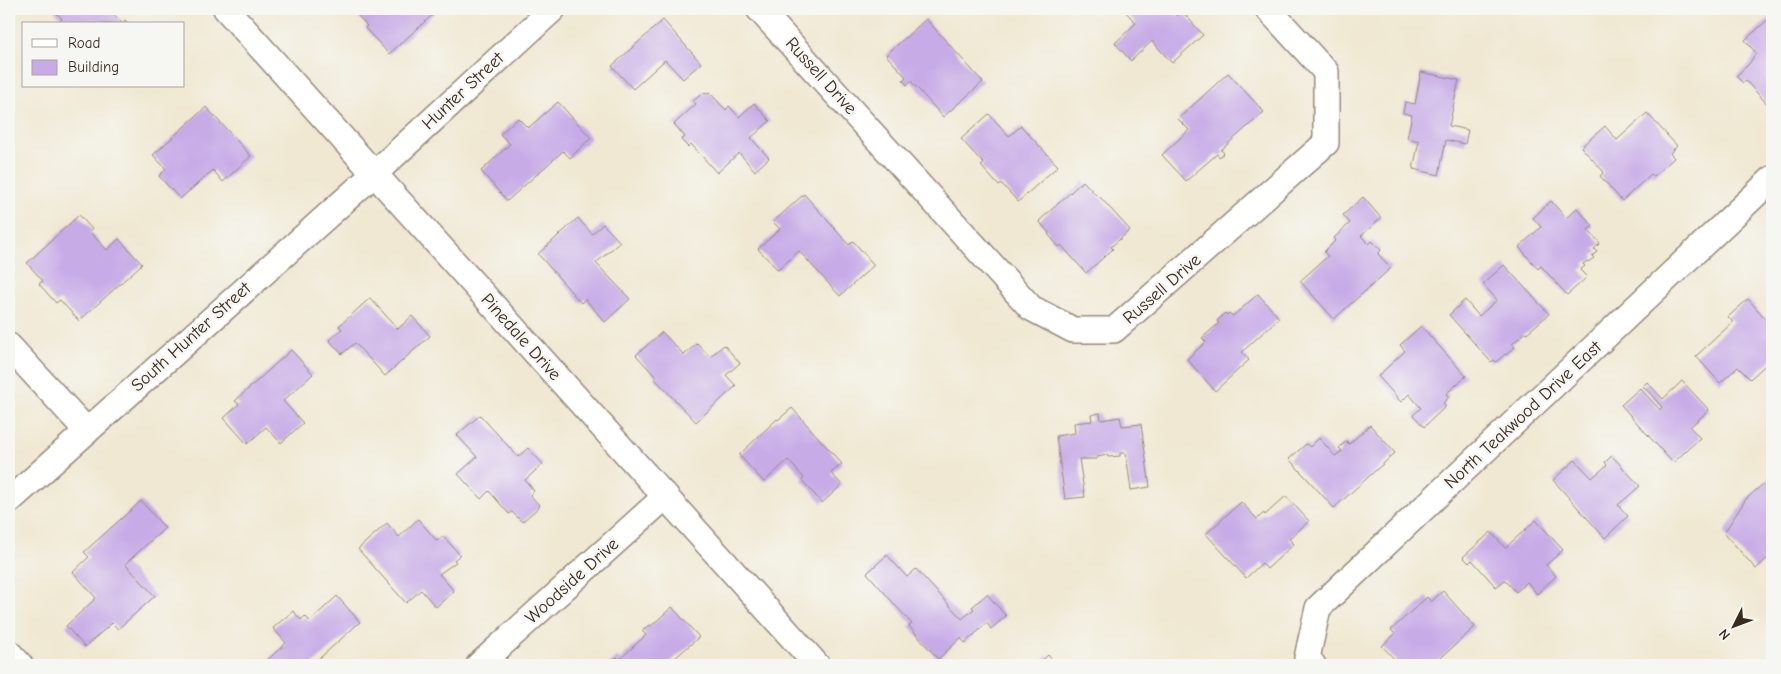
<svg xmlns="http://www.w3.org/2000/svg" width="1781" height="674" viewBox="0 0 1781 674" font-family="'Comic Neue',sans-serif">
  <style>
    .building { fill: #c7abe7 }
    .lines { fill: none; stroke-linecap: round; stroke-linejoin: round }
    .minor-casing { stroke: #968978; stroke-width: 28 }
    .minor { stroke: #fff; stroke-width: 25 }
    .labels { text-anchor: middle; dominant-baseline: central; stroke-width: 5; stroke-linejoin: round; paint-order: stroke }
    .street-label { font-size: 18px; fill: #3b2a1e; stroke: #f6f6f2 }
  </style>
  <rect width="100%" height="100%" fill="#f6f6f2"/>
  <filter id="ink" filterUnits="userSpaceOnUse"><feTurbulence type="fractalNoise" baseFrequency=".02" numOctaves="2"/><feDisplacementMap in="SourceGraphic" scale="10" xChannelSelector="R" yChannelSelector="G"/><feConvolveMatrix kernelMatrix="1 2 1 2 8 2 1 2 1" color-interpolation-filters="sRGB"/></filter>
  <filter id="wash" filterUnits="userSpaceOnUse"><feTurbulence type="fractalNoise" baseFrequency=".0096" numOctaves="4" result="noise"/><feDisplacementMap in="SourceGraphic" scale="20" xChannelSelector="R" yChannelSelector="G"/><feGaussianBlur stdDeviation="1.12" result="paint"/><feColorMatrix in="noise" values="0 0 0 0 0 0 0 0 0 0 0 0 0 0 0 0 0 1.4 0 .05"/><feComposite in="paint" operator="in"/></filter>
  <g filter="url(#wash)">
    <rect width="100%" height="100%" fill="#f0e8d2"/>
    <g id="blocks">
      <g class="building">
        <path d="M53,9H109L122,23L125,20L128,24H62L60,21L62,19Z"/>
        <path d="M352,9H439L389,54L365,28L367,26Z"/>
        <path d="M1123,9H1165L1169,13L1172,11L1177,16L1182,11L1203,35L1172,63L1152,41L1131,61L1115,43L1136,23Z"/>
        <path d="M1772,16V105L1770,107L1746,81L1743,83L1736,76L1749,64L1756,53L1745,40Z"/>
        <path d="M926,19L983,82L943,117L911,81L907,85L903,80L906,77L886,55Z"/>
        <path d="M663,20L701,63L683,79L665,60L633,89L612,66Z"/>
        <path d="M1421,72L1459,80L1449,126L1468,130L1465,144L1446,140L1439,175L1413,169L1419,141L1407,138L1412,115L1403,113L1405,102L1415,104Z"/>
        <path d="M1228,73L1264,112L1221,150L1224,153L1219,157L1217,154L1186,181L1162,155L1189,130L1178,119Z"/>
        <path d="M704,92L706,94L709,92L726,110L729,106L739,117L754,103L770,121L751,138L769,158L755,171L739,153L717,173L691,144L688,147L681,140L685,137L674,124L696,104L693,101Z"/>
        <path d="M558,102L591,138L570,158L563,151L507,201L481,171L510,144L500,134L518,118L528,128Z"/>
        <path d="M206,107L251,156L223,182L213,170L180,199L159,176L166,169L153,155Z"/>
        <path d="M1647,113L1677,146L1670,153L1674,158L1654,176L1651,174L1622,201L1600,176L1604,172L1581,147L1605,126L1617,140Z"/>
        <path d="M989,114L1009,136L1021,126L1058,166L1018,202L1002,184L999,186L981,166L984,164L961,139Z"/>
        <path d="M1083,181L1098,197L1099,196L1130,230L1111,247L1113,249L1086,273L1061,245L1059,247L1048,234L1049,233L1039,221Z"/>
        <path d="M804,194L849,245L853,241L874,265L840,296L799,251L778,270L758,249L780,229L773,222Z"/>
        <path d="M1363,197L1381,218L1361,236L1369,244L1372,241L1381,250L1378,254L1391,268L1334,319L1300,281L1328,256L1324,252L1336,240L1334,238L1350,223L1343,215Z"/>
        <path d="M1551,201L1566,218L1577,208L1593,226L1588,230L1600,243L1594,249L1597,252L1592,256L1594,258L1588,262L1587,261L1583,264L1585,266L1580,270L1587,277L1567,295L1541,266L1538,269L1519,247L1541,227L1533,218Z"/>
        <path d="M79,215L92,229L90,232L107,250L119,239L142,264L79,321L60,300L56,303L39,284L43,281L27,263Z"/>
        <path d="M578,218L592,234L603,224L620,242L596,263L630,299L605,322L585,299L581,303L538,254Z"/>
        <path d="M1504,265L1549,314L1527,333L1526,332L1512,344L1515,347L1506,355L1505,354L1496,362L1494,360L1491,362L1449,315L1465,300L1479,316L1497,300L1483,284Z"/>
        <path d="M1258,294L1279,318L1242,352L1249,360L1215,391L1187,359L1206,342L1202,338L1219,323L1217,321L1225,313L1227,315L1229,313L1233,316Z"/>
        <path d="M370,298L398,329L412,316L430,336L385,376L355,343L342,354L329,340L342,329L339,326Z"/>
        <path d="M1748,299L1772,326V359L1750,379L1738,367L1720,383L1696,356L1733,322L1728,317Z"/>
        <path d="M1421,326L1466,376L1446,394L1449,397L1443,403L1446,406L1424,427L1413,415L1421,408L1409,394L1401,402L1378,376L1405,351L1400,345Z"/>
        <path d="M662,332L684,355L697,343L710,357L724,345L740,363L726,375L736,386L696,422L654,378L656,377L636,355Z"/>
        <path d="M291,350L313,374L283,401L303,423L281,443L266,427L247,444L224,418L239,404L235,401Z"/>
        <path d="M1682,381L1709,410L1690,427L1700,438L1673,463L1621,405L1640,388L1660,410L1662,407L1643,386L1647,382L1663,399Z"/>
        <path d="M792,408L842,464L831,473L842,485L822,503L802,480L804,478L788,460L764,482L739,455L777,419L778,420Z"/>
        <path d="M1100,413L1101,420L1120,417L1122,426L1141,424L1150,487L1131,490L1126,453H1120V456L1108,457V455L1097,457V459H1079L1085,497L1065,499L1056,436L1075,433L1074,423L1092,421L1091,415Z"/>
        <path d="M480,415L518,457L528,448L543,464L525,480L534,491L530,495L540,506L522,522L512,512L509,514L489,491L481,499L458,474L477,457L457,435Z"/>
        <path d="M1370,425L1395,453L1334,508L1289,459L1306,444L1310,447L1319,438L1335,456L1342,451L1339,448L1346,441L1349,444Z"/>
        <path d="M1612,456L1640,486L1618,505L1628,516L1605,538L1553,480L1575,460L1592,478L1607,465L1605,462Z"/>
        <path d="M1772,476V554L1756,569L1724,533L1746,499Z"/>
        <path d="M1286,496L1309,521L1289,539L1294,544L1267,569L1262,563L1246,578L1206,534L1241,502L1257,519L1264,513L1265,515Z"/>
        <path d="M141,501L165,528L125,564L155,596L118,629L112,623L85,647L66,626L96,598L73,572L89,557L84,552Z"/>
        <path d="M418,519L437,541L443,536L460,555L454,560L456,562L439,574L454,591L436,607L421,590L406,603L358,549L387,523L399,537Z"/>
        <path d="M1536,520L1563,550L1546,565L1556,576L1537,594L1527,582L1516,592L1505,580L1496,587L1472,560L1469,563L1463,557L1491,532L1505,548Z"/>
        <path d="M887,555L907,577L916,569L962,619L974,609L972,607L987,594L1006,616L991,629L987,623L965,643L961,638L938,659L909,626L912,624L867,573Z"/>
        <path d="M1443,591L1475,627L1433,665H1400L1382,646L1395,634L1391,630L1427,597L1431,602Z"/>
        <path d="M337,596L360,622L312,665H264L263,664L286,643L273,628L293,611L301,620L305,616L310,621Z"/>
        <path d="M672,607L699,637L667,665H608L617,657L619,660L646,635L642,631L649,625L651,626Z"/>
        <path d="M1048,655L1056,665H1037Z"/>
      </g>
    </g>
  </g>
  <g filter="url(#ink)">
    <use href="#blocks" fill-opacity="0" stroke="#968978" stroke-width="1"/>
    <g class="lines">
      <defs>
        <g id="minor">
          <path d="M226,9L817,665"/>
          <path d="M759,9L1031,308L1073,330H1114L1326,143V72L1268,9"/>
          <path d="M9,346L87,431"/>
          <path d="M9,501L374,174L553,9"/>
          <path d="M9,653L20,665"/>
          <path d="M479,665L666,496"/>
          <path d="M1313,665L1307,658L1318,608L1772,179"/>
        </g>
      </defs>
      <use href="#minor" class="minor-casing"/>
      <use href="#minor" class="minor"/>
    </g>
  </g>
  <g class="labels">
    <g class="street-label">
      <text transform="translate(821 76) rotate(48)">Russell Drive</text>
      <text transform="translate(463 91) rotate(-43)">Hunter Street</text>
      <text transform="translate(1162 289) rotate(-41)">Russell Drive</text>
      <text transform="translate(191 337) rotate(-42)">South Hunter Street</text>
      <text transform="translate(521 337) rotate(48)">Pinedale Drive</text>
      <text transform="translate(1523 415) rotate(-43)">North Teakwood Drive East</text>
      <text transform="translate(572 581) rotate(-42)">Woodside Drive</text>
    </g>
  </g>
  <rect width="1781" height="674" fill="none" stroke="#f6f6f2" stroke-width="30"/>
  <rect x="22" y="22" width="162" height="65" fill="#f6f6f2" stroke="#aba49d"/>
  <rect x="32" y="39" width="25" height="8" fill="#ffffff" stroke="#aba49d"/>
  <text x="68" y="48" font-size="15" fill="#3b2a1e">Road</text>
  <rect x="32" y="60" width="25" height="15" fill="#c7abe7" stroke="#aba49d"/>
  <text x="68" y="72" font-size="15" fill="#3b2a1e">Building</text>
  <g transform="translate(1734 626) rotate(228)" stroke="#f6f6f2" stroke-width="4" paint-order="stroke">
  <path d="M0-4L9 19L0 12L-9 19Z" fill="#3b2a1e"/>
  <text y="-8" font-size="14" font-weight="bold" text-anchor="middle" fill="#3b2a1e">N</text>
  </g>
</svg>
